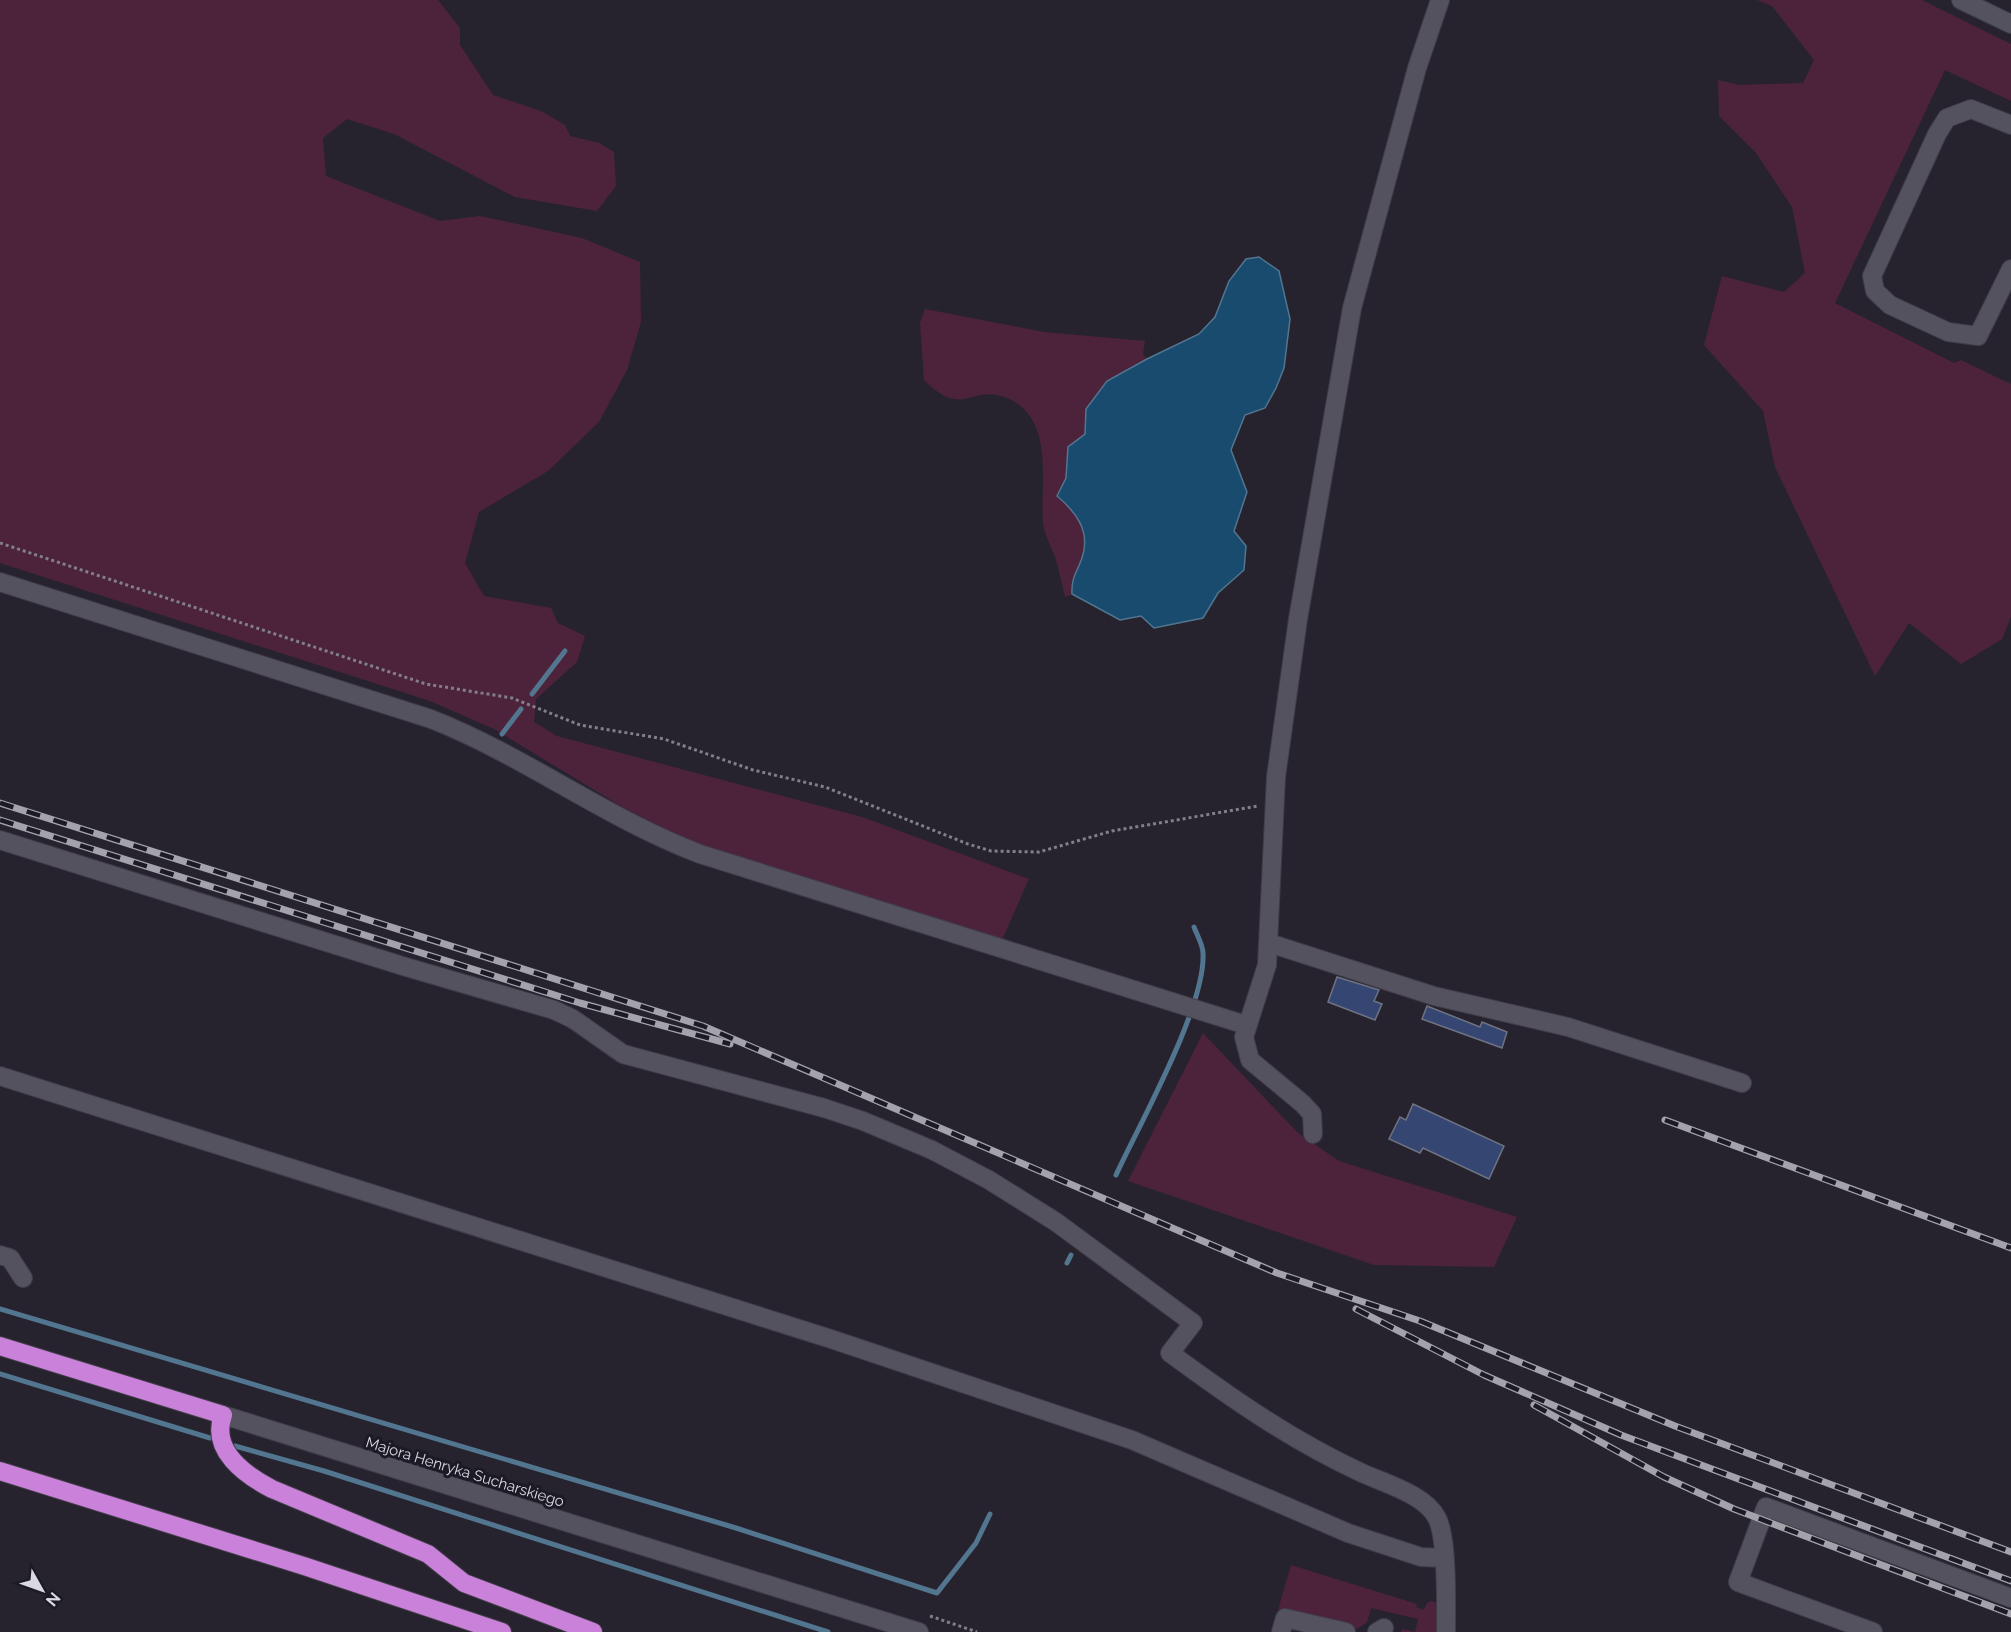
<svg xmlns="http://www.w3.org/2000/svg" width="2011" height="1632" viewBox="0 0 2011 1632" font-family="Raleway,sans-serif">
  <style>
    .green { fill: #4d233b }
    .water { fill: #194b6e; stroke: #537690; stroke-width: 1.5 }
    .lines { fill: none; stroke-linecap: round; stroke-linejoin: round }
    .stream { stroke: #537690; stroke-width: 5 }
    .building { fill: #364673; stroke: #6e7381; stroke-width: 1.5 }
    .minor-casing { stroke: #403d47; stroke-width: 20 }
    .highway-casing { stroke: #403d47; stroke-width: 20 }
    .path { stroke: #817f89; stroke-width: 3; stroke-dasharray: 3 3; stroke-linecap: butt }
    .minor { stroke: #54525f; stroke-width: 18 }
    .highway { stroke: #c981d9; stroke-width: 18 }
    .rail-casing { stroke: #a4a3ac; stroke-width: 7 }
    .rail { stroke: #1c1a25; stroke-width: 4.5; stroke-dasharray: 14; stroke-linecap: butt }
    .labels { text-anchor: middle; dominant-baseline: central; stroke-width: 6; stroke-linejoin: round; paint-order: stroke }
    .street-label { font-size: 15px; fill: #dad9e1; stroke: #1c1a25 }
  </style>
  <rect width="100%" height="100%" fill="#26232f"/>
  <g class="green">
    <path d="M0,0H438L460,28V45L493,95L541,111L565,125L570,136L599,143L614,152L616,186L597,211L515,197L394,134L347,119L323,138L326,176L440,221L480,216L582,238L640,262L641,322L627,370L599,422L548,471L479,512L465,563L484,596L551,608L558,623L585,636L577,662L536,699L534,722L557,736L862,817L1029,879L1001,942L753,865L683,838L624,808L494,729L430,701L0,563Z"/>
    <path d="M1757,0H1922L2011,44V101L1945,70L1835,303L1954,363L1961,360L2011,384V617L2002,639L1961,664L1909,623L1875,676L1775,467L1763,411L1704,345L1722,276L1784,292L1805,273L1792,207L1756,153L1719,116L1718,80L1739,85L1803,83L1814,60L1772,6Z"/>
    <path d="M925,309L1044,332L1145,341L1143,354L1147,359L1107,381L1086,409L1085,434L1068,447L1066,478L1057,496C1076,512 1091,531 1082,558C1077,572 1071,578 1072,594L1065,597C1062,584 1059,570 1055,557C1051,546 1044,534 1043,522C1040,481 1055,418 1007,398C971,383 964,420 924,380L920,323Z"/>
    <path d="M1203,1033L1297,1132L1339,1161L1517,1217L1494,1267L1374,1265L1128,1181Z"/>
    <path d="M1291,1565L1417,1604L1416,1607L1424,1610L1427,1603L1431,1601L1440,1604L1439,1632H1401L1402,1629L1415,1632L1418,1619L1371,1608L1367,1622L1357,1629L1278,1610Z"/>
  </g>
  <path class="water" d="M1259,257L1279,271L1290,319L1284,368L1276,388L1265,408L1245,415L1231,450L1247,492L1234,531L1246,546L1244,570L1218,593L1203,618L1154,628L1141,616L1120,620L1072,594C1071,578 1077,572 1082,558C1091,531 1076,512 1057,496L1066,478L1068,447L1085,434L1086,409L1107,381L1147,359L1199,334L1215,317L1229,281L1246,259Z"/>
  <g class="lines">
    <g class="stream">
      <path d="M532,694L565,651"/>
      <path d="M502,734L521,709"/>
      <path d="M1116,1175C1140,1123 1206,1006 1203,953C1203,945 1197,935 1194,927"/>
      <path d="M1067,1263L1071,1255"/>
      <path d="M0,1309L736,1528L937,1593L976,1543L990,1514"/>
      <path d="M0,1374L210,1438"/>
      <path d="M235,1446L324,1471L828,1632"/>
    </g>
  </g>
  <g class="building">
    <path d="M1337,977L1379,990L1374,1001L1382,1004L1375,1020L1328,1002Z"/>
    <path d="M1427,1006L1480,1027L1482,1022L1507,1032L1502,1048L1422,1019Z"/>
    <path d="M1413,1104L1504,1146L1489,1179L1423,1148L1420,1153L1389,1139L1400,1117L1406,1120Z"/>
  </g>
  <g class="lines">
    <defs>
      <g id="minor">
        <path d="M1961,0L2011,24"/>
        <path d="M2011,125L1971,109L1947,118L1937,134L1872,276L1875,291L1890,305L1948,332L1978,336L2011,269"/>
        <path d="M0,582L431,719C525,756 605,818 700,854L1246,1025"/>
        <path d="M0,840L406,967L554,1010L573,1019L623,1054L824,1108L863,1121L932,1150L989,1180L1056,1222L1193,1323L1170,1353C1231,1398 1291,1440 1360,1472C1383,1483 1425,1494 1437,1518C1448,1539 1446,1607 1446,1632"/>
        <path d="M1269,943L1434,996L1568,1027L1742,1083"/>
        <path d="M0,1076L831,1339L1132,1440L1348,1533L1421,1557L1444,1558"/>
        <path d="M1313,1134L1312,1114L1303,1104L1250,1060L1244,1037L1267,965L1276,777L1298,619L1352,308L1417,68L1440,0"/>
        <path d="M0,1255L10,1258L23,1278"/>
        <path d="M223,1415L919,1632"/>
        <path d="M1281,1632L1285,1618L1346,1632"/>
        <path d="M1377,1632L1384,1628"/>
        <path d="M1873,1632L1738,1582L1766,1507L2011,1598"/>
      </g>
      <g id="highway">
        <path d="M0,1346L223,1415C210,1450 245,1475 272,1489L428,1554L464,1583L593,1632"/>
        <path d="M0,1471L304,1566L502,1632"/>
      </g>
    </defs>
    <use href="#minor" class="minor-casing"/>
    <use href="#highway" class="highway-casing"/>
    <g class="path">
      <path d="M0,543L426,684L512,698L580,725L664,739L753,770L825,787L968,844L991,851L1039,852L1112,831L1258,806"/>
      <path d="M930,1616L977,1632"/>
    </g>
    <use href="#minor" class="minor"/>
    <use href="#highway" class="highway"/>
    <defs>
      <g id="rail">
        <path d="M0,803L703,1026L1277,1273L1420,1321L1675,1426L2011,1552"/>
        <path d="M0,820L580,1003L730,1044"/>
        <path d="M1665,1120L2011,1248"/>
        <path d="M1356,1309L1484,1375L1621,1435L2011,1581"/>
        <path d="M1534,1405L1664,1477L1734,1509L2011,1614"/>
      </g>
    </defs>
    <use href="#rail" class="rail-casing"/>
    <use href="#rail" class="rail"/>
  </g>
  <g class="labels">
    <g class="street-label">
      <text transform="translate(465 1472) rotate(17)">Majora Henryka Sucharskiego</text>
    </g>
  </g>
  <g transform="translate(42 1590) rotate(130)" stroke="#1c1a25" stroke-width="4.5" paint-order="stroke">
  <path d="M0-4.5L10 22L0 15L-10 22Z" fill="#dad9e1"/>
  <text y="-9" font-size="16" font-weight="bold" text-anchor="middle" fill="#dad9e1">N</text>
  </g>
</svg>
